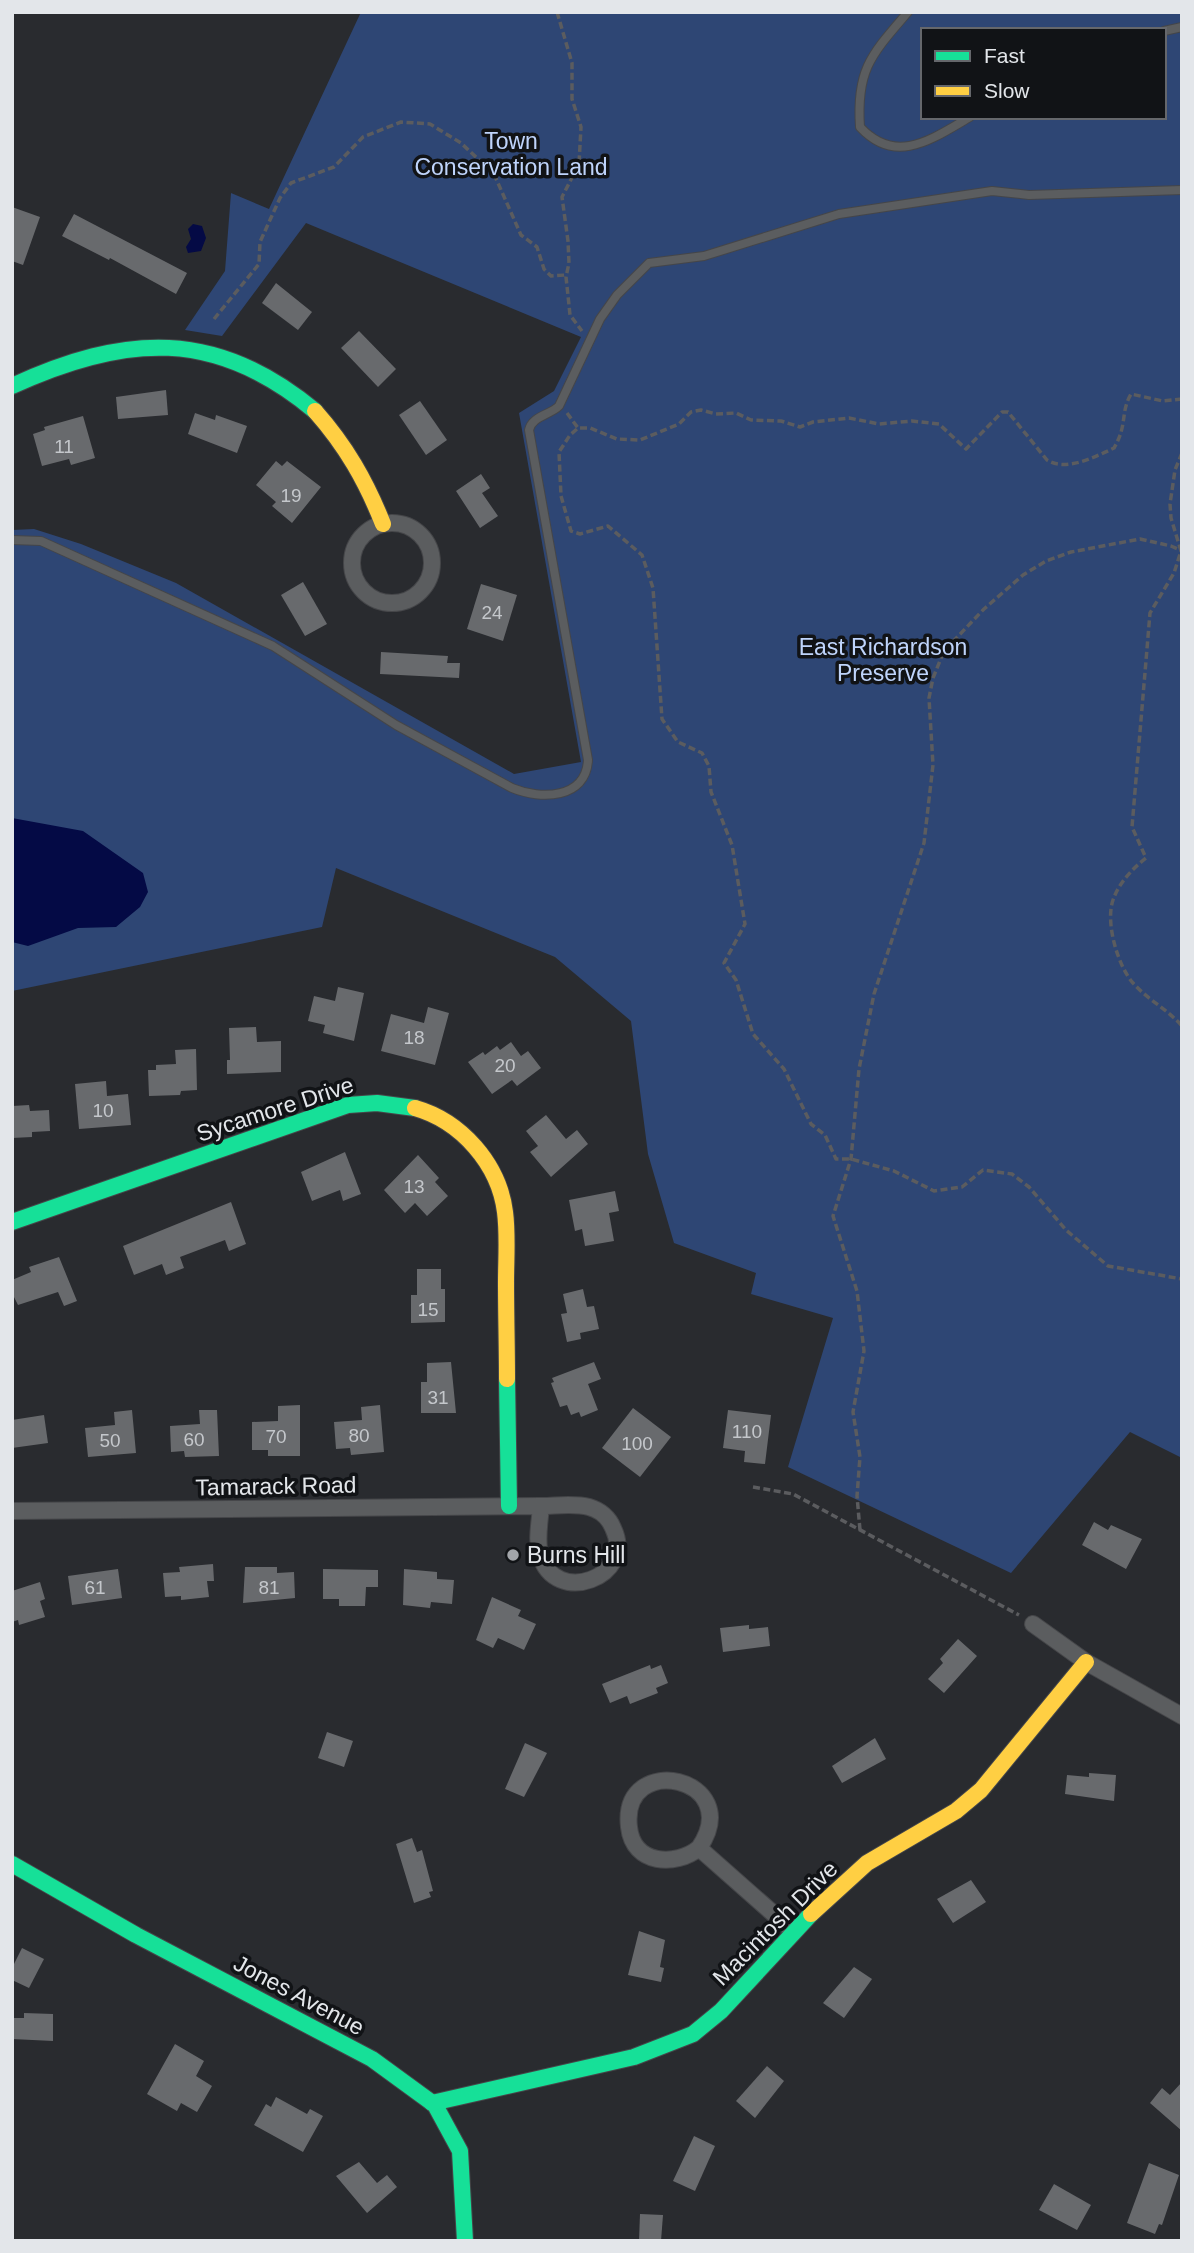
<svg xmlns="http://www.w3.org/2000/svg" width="1194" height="2253" viewBox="0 0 1194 2253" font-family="Helvetica,sans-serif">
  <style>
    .green { fill: #2e4674; fill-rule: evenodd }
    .water { fill: #040a45 }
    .building { fill: #686a6d }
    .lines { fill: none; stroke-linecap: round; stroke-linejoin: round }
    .lane-casing { stroke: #454649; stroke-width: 10 }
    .street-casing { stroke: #454649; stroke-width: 18 }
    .fast-casing { stroke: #454649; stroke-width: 18 }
    .slow-casing { stroke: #454649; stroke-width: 18 }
    .path { stroke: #5b5c5f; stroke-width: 3.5; stroke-dasharray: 7 3.5; stroke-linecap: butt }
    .lane { stroke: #5b5d5f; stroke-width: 8 }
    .street { stroke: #5b5d5f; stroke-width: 16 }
    .fast { stroke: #16e098; stroke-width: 16 }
    .slow { stroke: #ffcf43; stroke-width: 16 }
    .poi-dot { fill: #a2a5a9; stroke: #111316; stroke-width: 2.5 }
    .labels { text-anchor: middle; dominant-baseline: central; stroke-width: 7; stroke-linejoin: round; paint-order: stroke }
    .number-label { font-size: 19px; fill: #c4c7cb }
    .park-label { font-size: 23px; fill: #bfd4fb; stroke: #111316 }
    .street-label { font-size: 23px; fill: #e3e6ea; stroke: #111316 }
    .poi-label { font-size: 23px; fill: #e3e6ea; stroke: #111316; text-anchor: start }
  </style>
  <rect width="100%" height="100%" fill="#292b2f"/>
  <path class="green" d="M361,12H1182V1458L1130,1432L1011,1573L788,1467L833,1318L751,1294L756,1273L674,1243L648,1154L631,1021L555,957L336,868L322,927L12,991V530L34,529L81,544L176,583L514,774L581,762L519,413L554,391L581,337L306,223L222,336L185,330L225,271L231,193L269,209ZM923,30H1164V117H923Z"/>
  <g class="water">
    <path d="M193,224L202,226L206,238L201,251L188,253L186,247L191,239L188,229Z"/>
    <path d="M12,818L83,831L143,873L148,892L140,907L116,927L78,928L28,946L12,942Z"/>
  </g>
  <g class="building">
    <path d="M12,207L40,217L23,265L12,261Z"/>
    <path d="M74,214L187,273L176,294L110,258L109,260L62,236Z"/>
    <path d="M276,283L312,312L298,330L262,303Z"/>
    <path d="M359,331L396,369L378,387L341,348Z"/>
    <path d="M166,390L168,415L118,419L116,397Z"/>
    <path d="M420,401L447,440L426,455L399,415Z"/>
    <path d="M195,413L215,420L216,415L247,426L237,453L188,434Z"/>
    <path d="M83,416L95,458L71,465L69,459L42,466L33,434L45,430L44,427Z"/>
    <path d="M276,461L282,466L287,461L321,487L292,523L272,506L276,502L256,485Z"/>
    <path d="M481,474L490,488L482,493L498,516L480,528L456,491Z"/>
    <path d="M303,582L327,624L305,636L281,595Z"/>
    <path d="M481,584L517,595L503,641L467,629Z"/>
    <path d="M381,652L448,656L447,663H460L459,678L380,674Z"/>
    <path d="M338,987L364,993L354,1041L323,1033L325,1025L308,1021L314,996L335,1001Z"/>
    <path d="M428,1007L449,1013L435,1065L381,1051L391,1014L424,1023Z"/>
    <path d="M256,1027L257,1042L281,1041V1072L227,1074V1060H230L229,1028Z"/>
    <path d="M511,1042L521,1056L528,1051L541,1068L517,1086L512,1080L492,1094L468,1062L483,1052L485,1055L497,1046L500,1050Z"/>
    <path d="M196,1049L197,1090L181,1091L180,1095L149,1096L148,1070H156V1065L176,1064L175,1050Z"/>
    <path d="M106,1081L107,1096L128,1094L131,1125L79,1129L75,1084Z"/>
    <path d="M29,1105L30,1111L49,1110L50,1131L32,1132V1137L12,1138V1106Z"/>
    <path d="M546,1115L566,1139L577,1130L588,1144L551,1177L530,1152L538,1146L526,1131Z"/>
    <path d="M345,1152L361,1194L343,1201L340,1190L312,1201L301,1172Z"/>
    <path d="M418,1155L439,1178L435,1182L448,1196L427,1216L415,1203L405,1213L384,1190Z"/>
    <path d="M615,1191L619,1211L609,1213L614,1241L585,1246L582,1229L575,1231L569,1200Z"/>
    <path d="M231,1202L246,1244L229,1251L225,1240L180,1257L184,1268L166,1275L162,1264L134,1275L123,1246Z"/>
    <path d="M59,1257L77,1301L64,1306L58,1292L18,1305L12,1293V1280L31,1272L29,1267Z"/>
    <path d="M417,1269H441V1289H445V1322L411,1323V1295H417Z"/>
    <path d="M583,1289L587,1307L594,1306L599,1329L580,1333L581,1339L567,1342L561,1314L567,1313L563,1294Z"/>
    <path d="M451,1362L456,1413H421V1382H427V1363Z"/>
    <path d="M594,1362L601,1379L588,1384L598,1410L581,1417L579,1412L571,1415L567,1405L560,1407L551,1383L554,1382L552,1378Z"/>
    <path d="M300,1405V1456H268V1450H252V1422L278,1421V1406Z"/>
    <path d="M380,1405L384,1452L351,1455L350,1448L336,1449L334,1422L362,1420L361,1407Z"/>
    <path d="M633,1408L671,1437L640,1477L602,1448Z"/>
    <path d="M132,1410L136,1453L88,1457L85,1428L115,1425L114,1412Z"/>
    <path d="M199,1410H217L219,1456L185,1457L184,1451L171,1452L170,1426L200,1424Z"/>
    <path d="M728,1410L771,1415L765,1464L744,1462L745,1451L723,1448Z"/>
    <path d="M44,1415L48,1443L12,1448V1420Z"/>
    <path d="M1094,1522L1108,1530L1111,1525L1142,1539L1126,1569L1082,1545Z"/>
    <path d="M213,1564L214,1581H207L209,1597L181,1600V1596L165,1597L163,1573L180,1572L179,1567Z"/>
    <path d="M245,1567H277V1573L294,1572L295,1598L243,1603Z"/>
    <path d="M118,1569L122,1598L72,1605L68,1576Z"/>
    <path d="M323,1569L378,1570V1587H366L365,1606H339V1599H323Z"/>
    <path d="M404,1569L437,1572V1579L454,1580L452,1604L431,1602L430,1608L403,1605Z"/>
    <path d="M40,1582L45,1599L40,1601L45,1617L19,1625L18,1620L12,1622V1591Z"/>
    <path d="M492,1597L521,1610L518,1616L536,1624L524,1650L498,1638L493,1648L476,1640Z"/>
    <path d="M749,1625V1629L768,1627L770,1646L723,1652L720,1628Z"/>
    <path d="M958,1639L977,1656L944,1693L928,1679L943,1663L940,1659Z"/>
    <path d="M650,1665L651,1669L661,1665L668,1683L656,1688L658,1693L630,1704L627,1696L610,1703L602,1684Z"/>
    <path d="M327,1732L353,1741L344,1767L318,1758Z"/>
    <path d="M875,1738L886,1759L842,1783L832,1766Z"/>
    <path d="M525,1743L547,1753L524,1797L505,1789Z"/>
    <path d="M1089,1773L1116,1775L1114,1801L1065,1794L1067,1775L1089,1777Z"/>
    <path d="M412,1838L417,1852L422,1850L433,1891L429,1892L431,1897L414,1903L396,1844Z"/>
    <path d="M971,1880L986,1902L953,1923L937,1899Z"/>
    <path d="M639,1931L665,1940L660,1967L664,1968L661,1982L628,1975Z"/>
    <path d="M22,1948L44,1959L29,1988L12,1980V1968Z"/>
    <path d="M854,1967L872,1979L844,2018L823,2003Z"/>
    <path d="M24,2013L53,2014V2041L12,2039V2018H24Z"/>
    <path d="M175,2044L204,2061L196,2076L212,2086L197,2112L181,2103L177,2111L147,2094Z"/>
    <path d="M767,2066L784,2081L755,2118L736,2101Z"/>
    <path d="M1182,2082V2131L1150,2103L1162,2088L1170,2095Z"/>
    <path d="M276,2097L307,2114L310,2109L323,2116L303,2152L254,2125L266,2104L271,2107Z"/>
    <path d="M694,2136L715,2146L695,2191L673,2181Z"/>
    <path d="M359,2162L377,2183L387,2175L397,2187L367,2213L336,2176Z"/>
    <path d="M1149,2163L1179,2175L1162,2225L1159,2224L1155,2234L1127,2223Z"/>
    <path d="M1054,2184L1091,2205L1077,2230L1039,2210Z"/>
    <path d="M640,2214L663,2215L661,2241H639Z"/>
  </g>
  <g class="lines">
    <defs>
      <g id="lane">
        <path d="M908,12C872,54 856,69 860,127C896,166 932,139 970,117"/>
        <path d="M1164,31L1182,27"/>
        <path d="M12,540L41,541L273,646L396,725L512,788C541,800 586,799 588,760L529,430C532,416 550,415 559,406L600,319L617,295L649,263L704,256L839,214L992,191L1029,195L1182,190"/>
      </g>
      <g id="street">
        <circle cx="392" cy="563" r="40"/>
        <path d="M12,1511L541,1506C556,1506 574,1503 589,1507C600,1510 609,1518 613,1528C637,1577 554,1608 540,1554C536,1539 540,1521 541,1506"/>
        <path d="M1033,1624L1086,1662L1182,1716"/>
        <path d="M699,1848C676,1867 633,1865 629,1827C620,1750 747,1777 699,1848L793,1931"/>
      </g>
      <g id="fast">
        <path d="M12,386C125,334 216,328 315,411"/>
        <path d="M12,1222L348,1105L377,1103L415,1108"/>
        <path d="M507,1379L509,1506"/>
        <path d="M12,1864L136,1935L372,2059L435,2105L460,2151L465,2241"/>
        <path d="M432,2103L634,2057L693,2034L721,2011L811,1914"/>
      </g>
      <g id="slow">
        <path d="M315,411C346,446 366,481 383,524"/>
        <path d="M415,1108C461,1121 499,1164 505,1212C508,1235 506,1259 506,1282C506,1314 507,1347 507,1379"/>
        <path d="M811,1914L867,1863L956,1811L981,1790L1086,1662"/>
      </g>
    </defs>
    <use href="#lane" class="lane-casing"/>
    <use href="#street" class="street-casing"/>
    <use href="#fast" class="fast-casing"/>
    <use href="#slow" class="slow-casing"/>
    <g class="path">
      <path d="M557,12L572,63V99L581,127L579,164L562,197L568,241L569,263L566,277L569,305L570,315L582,331"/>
      <path d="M214,319L259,264L260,242L280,198L291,183L334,167L363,137L401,122L430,124L461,143L494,174L521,235L537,247L544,269L551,276L566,275"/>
      <path d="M1182,399L1163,401L1131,394C1120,413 1128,424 1114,448C1095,457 1066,472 1047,460L1008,412H1002L966,449L939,424L912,421L879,424L849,418L813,422L800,427L781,421L751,420L736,413L716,414L701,410L691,412L679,424L640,440L617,439L590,428H578L570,435L559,452L561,496L571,531L580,534L608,526L642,555L653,588L662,719L678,742L702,753L709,766L711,792L732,845L745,924L724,963L736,980L753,1034L784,1069L811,1124L825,1135L836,1159H851L894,1171L934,1191L962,1187L983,1170L1012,1174L1029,1187L1066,1230L1108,1266L1182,1279"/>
      <path d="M567,413L578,428"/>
      <path d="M1182,453L1175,470L1170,504L1171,518L1181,551L1174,573L1150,613L1132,827L1146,858C1132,869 1119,883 1113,900C1105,923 1118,966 1133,983C1148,1000 1167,1009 1182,1026"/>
      <path d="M753,1487L793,1494L1019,1615"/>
      <path d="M860,1530L857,1496L860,1457L853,1412L864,1351L857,1291L833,1216L851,1159L859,1069L874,994L924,843L933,765L929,698L933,678L944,651L984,609L1023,575L1046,561L1071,552L1140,539L1171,546L1182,551"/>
    </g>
    <use href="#lane" class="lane"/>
    <use href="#street" class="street"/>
    <use href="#fast" class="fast"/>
    <use href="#slow" class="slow"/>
  </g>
  <circle class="poi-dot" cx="513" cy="1555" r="7"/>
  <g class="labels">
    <g class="number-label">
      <text x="64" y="446">11</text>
      <text x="291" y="495">19</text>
      <text x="492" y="612">24</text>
      <text x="414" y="1037">18</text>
      <text x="505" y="1065">20</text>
      <text x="103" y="1110">10</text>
      <text x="414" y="1186">13</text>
      <text x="428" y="1309">15</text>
      <text x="438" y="1397">31</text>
      <text x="747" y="1431">110</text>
      <text x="359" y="1435">80</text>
      <text x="276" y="1436">70</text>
      <text x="194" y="1439">60</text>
      <text x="110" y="1440">50</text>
      <text x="637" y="1443">100</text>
      <text x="95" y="1587">61</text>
      <text x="269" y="1587">81</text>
    </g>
    <g class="park-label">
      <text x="511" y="141">Town<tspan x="511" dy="26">Conservation Land</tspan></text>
      <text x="883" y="647">East Richardson<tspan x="883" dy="26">Preserve</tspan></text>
    </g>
    <g class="street-label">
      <text transform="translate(275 1109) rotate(-18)">Sycamore Drive</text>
      <text transform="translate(276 1486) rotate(-1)">Tamarack Road</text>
      <text transform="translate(775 1923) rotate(-45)">Macintosh Drive</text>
      <text transform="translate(299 1995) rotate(28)">Jones Avenue</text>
    </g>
    <g class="poi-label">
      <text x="527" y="1555">Burns Hill</text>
    </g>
  </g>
  <rect width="1194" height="2253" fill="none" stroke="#e3e6ea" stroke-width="28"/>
  <rect x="921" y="28" width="245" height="91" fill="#111316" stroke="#65676b" stroke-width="2"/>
  <rect x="935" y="51" width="35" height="10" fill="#16e098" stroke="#65676b" stroke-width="2"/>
  <text x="984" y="63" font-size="21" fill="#e3e6ea">Fast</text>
  <rect x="935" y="86" width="35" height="10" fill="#ffcf43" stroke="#65676b" stroke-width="2"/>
  <text x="984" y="98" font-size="21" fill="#e3e6ea">Slow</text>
</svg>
